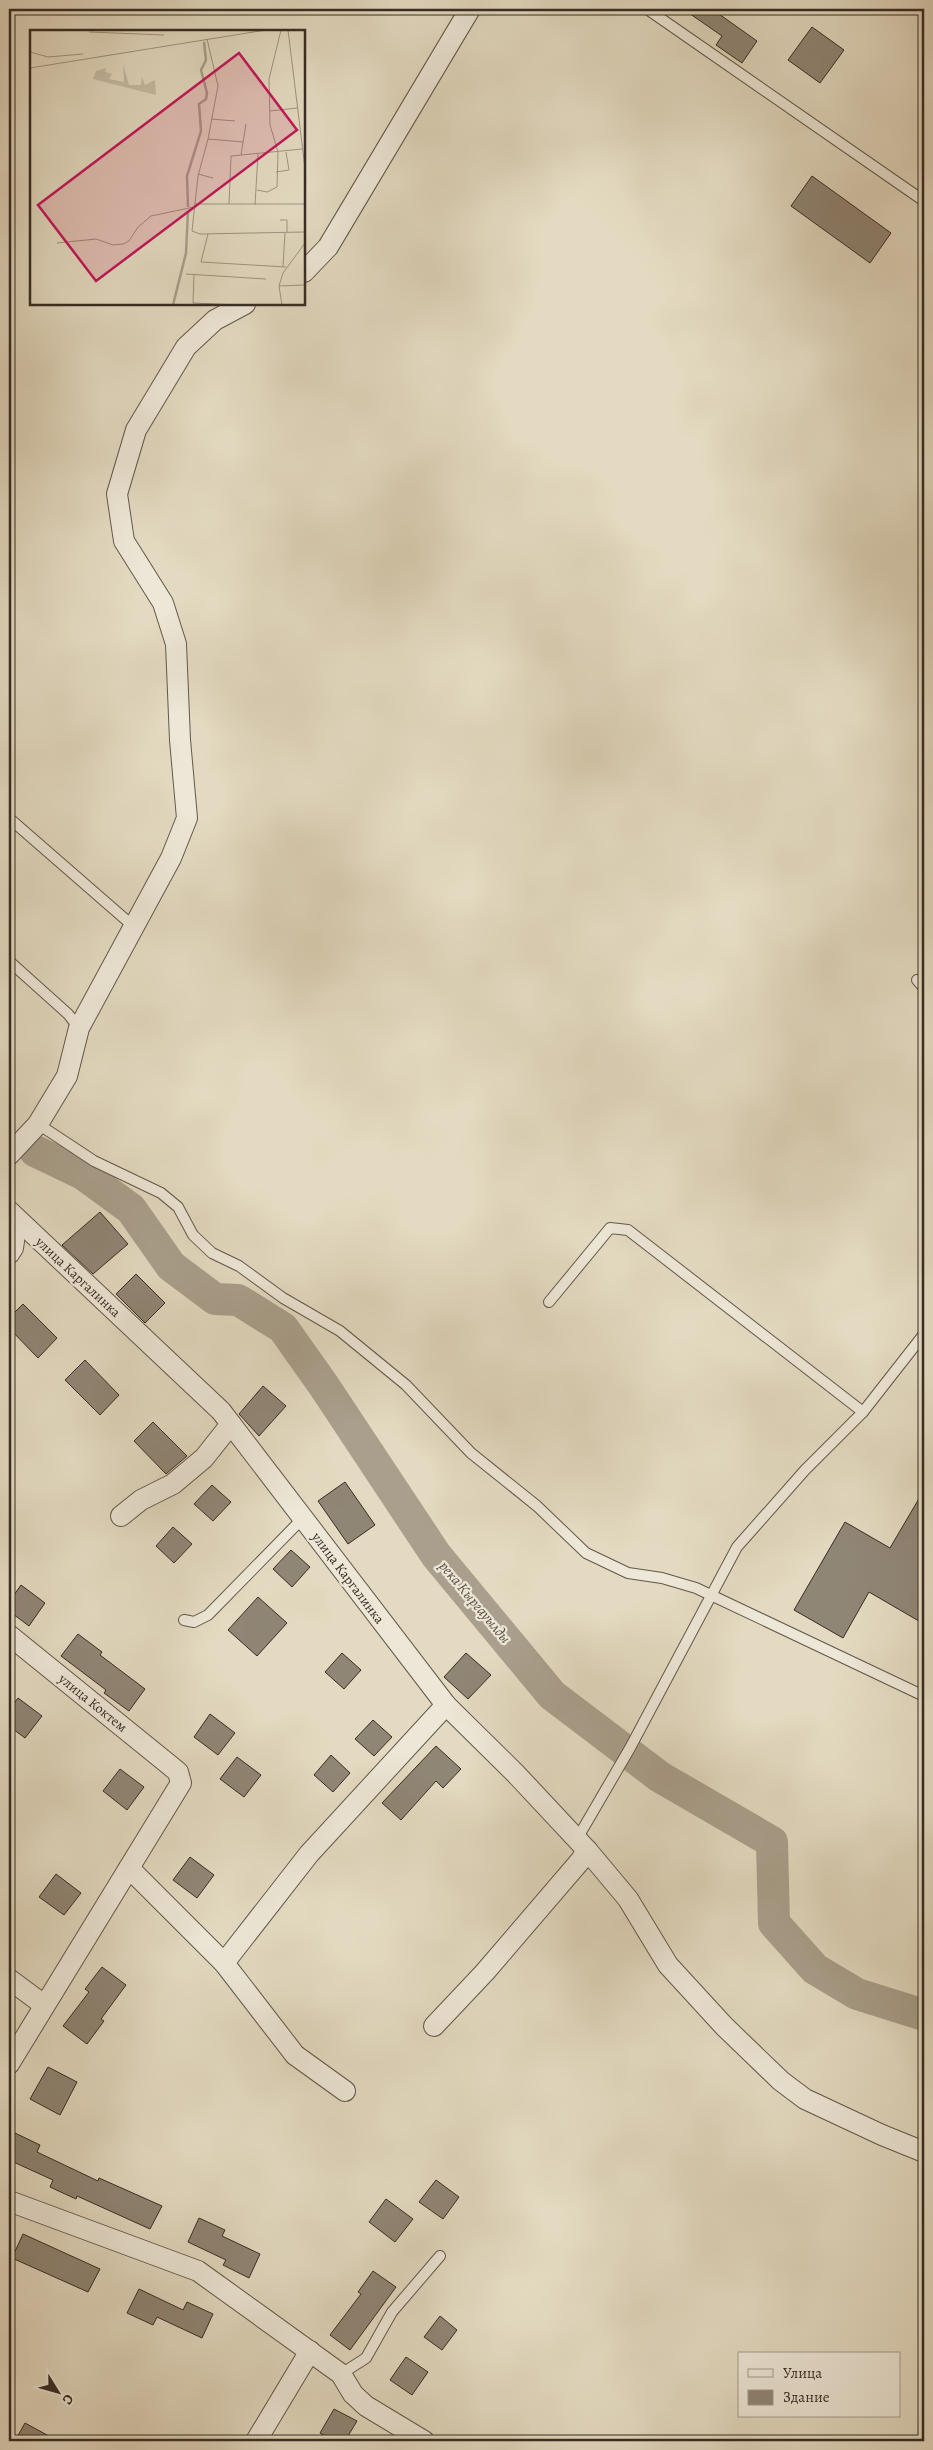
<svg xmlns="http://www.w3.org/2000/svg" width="933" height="2450" viewBox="0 0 933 2450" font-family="Alegreya,serif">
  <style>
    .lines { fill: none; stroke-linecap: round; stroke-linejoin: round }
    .river { stroke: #a99f8c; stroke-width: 32 }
    .building { fill: #908676; stroke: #372c24 }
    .service-casing { stroke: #62584b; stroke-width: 12 }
    .minor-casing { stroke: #62584b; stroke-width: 22 }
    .service { stroke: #ede7d7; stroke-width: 10 }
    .minor { stroke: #ede7d7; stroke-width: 20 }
    .labels { text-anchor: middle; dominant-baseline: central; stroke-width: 4.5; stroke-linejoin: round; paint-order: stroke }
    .street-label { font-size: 14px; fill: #372c24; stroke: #ede7d7 }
    .water-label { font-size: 15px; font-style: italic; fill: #594e43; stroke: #ede7d7 }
    .inset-river { fill: none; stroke: #a99f8c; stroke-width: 2.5 }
    .inset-road { fill: none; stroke: #9e9482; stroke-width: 1 }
    .view { fill: #c2185b; fill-opacity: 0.15; stroke: #c2185b; stroke-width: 2.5 }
    .inset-edge { fill: none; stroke: #372c24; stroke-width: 2.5 }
  </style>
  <rect width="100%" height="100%" fill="#e3dac1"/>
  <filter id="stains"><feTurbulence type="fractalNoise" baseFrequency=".004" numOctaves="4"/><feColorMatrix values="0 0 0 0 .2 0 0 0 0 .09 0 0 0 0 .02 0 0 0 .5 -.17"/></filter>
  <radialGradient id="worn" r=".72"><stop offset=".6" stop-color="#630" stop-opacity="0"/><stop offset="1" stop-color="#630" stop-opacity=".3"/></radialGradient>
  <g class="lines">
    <path class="river" d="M35,1151L83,1174L131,1209L171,1266L215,1299L238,1300L283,1328L324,1386L436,1555L552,1695L660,1777L772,1842L774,1923L815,1969L857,1994L924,2015"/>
  </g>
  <g class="building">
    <path d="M683,9H723L719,14L757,41L742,63L716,45L722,36Z"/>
    <path d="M812,27L844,50L820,83L788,60Z"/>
    <path d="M812,176L891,233L870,263L791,206Z"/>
    <path d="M100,1212L128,1244L93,1274L62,1245Z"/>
    <path d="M136,1274L165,1303L145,1323L116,1294Z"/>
    <path d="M23,1304L57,1338L38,1358L9,1328V1318Z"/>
    <path d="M85,1360L119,1395L100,1415L65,1380Z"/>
    <path d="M263,1386L286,1406L259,1436L239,1414Z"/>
    <path d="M153,1422L187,1456L166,1474L134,1441Z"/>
    <path d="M345,1482L375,1525L348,1544L318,1501Z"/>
    <path d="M212,1485L231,1502L213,1521L194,1504Z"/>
    <path d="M924,1490V1624L869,1592L843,1638L794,1610L845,1522L890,1548Z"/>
    <path d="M173,1527L192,1544L174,1563L156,1546Z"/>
    <path d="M291,1550L310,1567L292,1587L273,1569Z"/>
    <path d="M21,1585L45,1603L29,1626L9,1611V1602Z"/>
    <path d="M258,1597L287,1623L257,1656L228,1630Z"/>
    <path d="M78,1634L102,1652L100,1655L145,1689L129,1711L104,1693L106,1690L61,1656Z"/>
    <path d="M342,1653L361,1670L344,1689L325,1672Z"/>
    <path d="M466,1653L491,1675L468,1699L444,1677Z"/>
    <path d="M18,1698L42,1716L25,1738L9,1726V1710Z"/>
    <path d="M210,1714L235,1733L218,1755L194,1737Z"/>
    <path d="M373,1720L392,1737L374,1756L355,1739Z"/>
    <path d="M436,1746L461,1769L443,1788L436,1781L401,1820L382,1803Z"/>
    <path d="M331,1755L350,1773L333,1792L314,1775Z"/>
    <path d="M237,1757L261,1775L244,1797L220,1779Z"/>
    <path d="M120,1769L144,1787L127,1810L103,1791Z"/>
    <path d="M190,1857L214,1875L197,1898L173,1880Z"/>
    <path d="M56,1874L81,1893L64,1915L39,1897Z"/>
    <path d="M102,1967L126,1985L101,2019L104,2021L87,2044L63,2026L89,1992L85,1989Z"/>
    <path d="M48,2067L77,2082L60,2115L30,2099Z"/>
    <path d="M15,2133L40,2145L37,2152L98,2181L99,2178L162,2206L150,2229L77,2196L76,2199L50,2187L53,2180L9,2160V2146Z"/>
    <path d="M436,2180L459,2197L443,2219L419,2202Z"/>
    <path d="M386,2199L413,2219L395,2242L369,2222Z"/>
    <path d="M199,2218L225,2230L222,2236L260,2254L249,2278L223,2265L226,2260L188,2242Z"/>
    <path d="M23,2234L100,2269L88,2292L12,2258Z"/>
    <path d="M373,2271L396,2287L350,2350L330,2335L361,2294L358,2292Z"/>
    <path d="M139,2289L183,2310L187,2302L213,2314L202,2338L157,2317L153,2325L127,2313Z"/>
    <path d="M440,2316L457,2330L442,2350L424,2337Z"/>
    <path d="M406,2357L428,2372L412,2395L390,2380Z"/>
    <path d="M334,2409L357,2421L345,2441H334L320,2433Z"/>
    <path d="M25,2423L58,2441H15Z"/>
  </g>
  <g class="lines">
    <defs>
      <g id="service">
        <path d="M647,9L924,201"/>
        <path d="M9,818L133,926"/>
        <path d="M9,961L68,1014L79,1028"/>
        <path d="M917,980L924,988"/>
        <path d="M38,1124L94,1161L161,1193L178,1207L193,1235L212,1253L239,1266L283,1298L340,1331L406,1385L471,1453L537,1506L586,1553L628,1573L662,1578L696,1588L924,1696"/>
        <path d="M549,1302L610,1228L628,1230L863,1412"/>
        <path d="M184,1620L194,1622L208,1615L303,1518"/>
        <path d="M577,1839L630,1748L737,1547L805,1470L863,1412L924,1334"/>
        <path d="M341,2374L366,2358L392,2312L440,2256"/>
      </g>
      <g id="minor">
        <path d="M304,272L328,247L470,9"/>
        <path d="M9,1155L38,1124L67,1076L79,1028L171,858L187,818L180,740L176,644L163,603L124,541L117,494L136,430L186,347L215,320L245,304"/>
        <path d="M9,1211L221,1411L446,1705L309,1854L224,1963"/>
        <path d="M9,1254L13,1248L17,1220"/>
        <path d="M121,1516L141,1500L173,1484L204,1458L231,1424"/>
        <path d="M9,1635L167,1763L178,1772L181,1783L9,2064"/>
        <path d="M446,1705L515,1773L587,1850L628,1899L668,1965L724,2026L781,2081L805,2099L882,2135L924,2152"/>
        <path d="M129,1868L224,1963L295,2055L345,2091"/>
        <path d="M9,1979L44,2005"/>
        <path d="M434,2026L485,1972L581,1860L587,1850"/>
        <path d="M9,2201L198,2271L341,2374L353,2394L366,2406L424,2441"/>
        <path d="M256,2441L310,2351"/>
      </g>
    </defs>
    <use href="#service" class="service-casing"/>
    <use href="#minor" class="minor-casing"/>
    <use href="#service" class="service"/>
    <use href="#minor" class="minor"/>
  </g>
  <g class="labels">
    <g class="street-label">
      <text transform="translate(78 1277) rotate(43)">улица Каргалинка</text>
      <text transform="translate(348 1578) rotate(53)">улица Каргалинка</text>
      <text transform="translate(93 1703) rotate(39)">улица Коктем</text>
    </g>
    <g class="water-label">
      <text transform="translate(475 1602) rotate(50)">река Кыргауылды</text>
    </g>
  </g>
  <g transform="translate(30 30)">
    <rect width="275" height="275" fill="#e3dac1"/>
    <path d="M93,34L99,55H111L112,47L115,55L125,50L126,65L63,49L66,41L76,38L75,42L82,44L79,49L94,52Z" fill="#c6bca6"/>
    <path class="inset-river" d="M158,177L157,146L171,101L169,74L176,69L177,63L171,40L176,30L174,12M143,275L156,223L158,181"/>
    <path class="inset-road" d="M258,0L275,138M59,2L134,5M177,9L188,56L178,109M0,22L18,27L53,24M0,38L236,0M240,81L267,78M181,89L205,91M213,112L178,109L168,146L162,201L170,204L275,202M211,125L216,94M246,142L259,140L256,122M168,144L183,148M227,160L237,162L247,157L248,122L240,95L239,49L251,0M165,174H275M199,174L201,126L272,119M225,175L228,124M250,190H257V202M178,204L171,232L256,237M27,213L66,209L83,215L93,214L99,211L108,197L121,186L164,177M253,237L255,203M156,244L236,249M164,244L163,273L208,275M249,256L275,255M252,275L249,256L253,243L275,213"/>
    <path class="view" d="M209,23L267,100L66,251L8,175Z"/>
    <rect width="275" height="275" class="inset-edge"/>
  </g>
  <rect width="933" height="2450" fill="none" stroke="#e3dac1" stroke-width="30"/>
  <rect x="10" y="10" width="913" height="2430" fill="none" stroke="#372c24" stroke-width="2.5"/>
  <rect x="15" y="15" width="903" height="2420" fill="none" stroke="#372c24"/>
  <rect x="738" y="2352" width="162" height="65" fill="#ede7d7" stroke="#a49c8f"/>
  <rect x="748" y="2369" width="25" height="8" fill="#ede7d7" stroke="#a49c8f"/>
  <text x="783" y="2378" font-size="15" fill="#372c24">Улица</text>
  <rect x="748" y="2390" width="25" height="15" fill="#908676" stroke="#a49c8f"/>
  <text x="783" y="2402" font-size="15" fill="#372c24">Здание</text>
  <g transform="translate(58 2392) rotate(127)" stroke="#ede7d7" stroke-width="4" paint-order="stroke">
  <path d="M0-4L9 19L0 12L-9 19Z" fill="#372c24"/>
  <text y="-8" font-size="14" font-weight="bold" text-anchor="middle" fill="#372c24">С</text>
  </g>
  <rect width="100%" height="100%" filter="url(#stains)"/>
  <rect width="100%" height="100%" fill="url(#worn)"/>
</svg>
